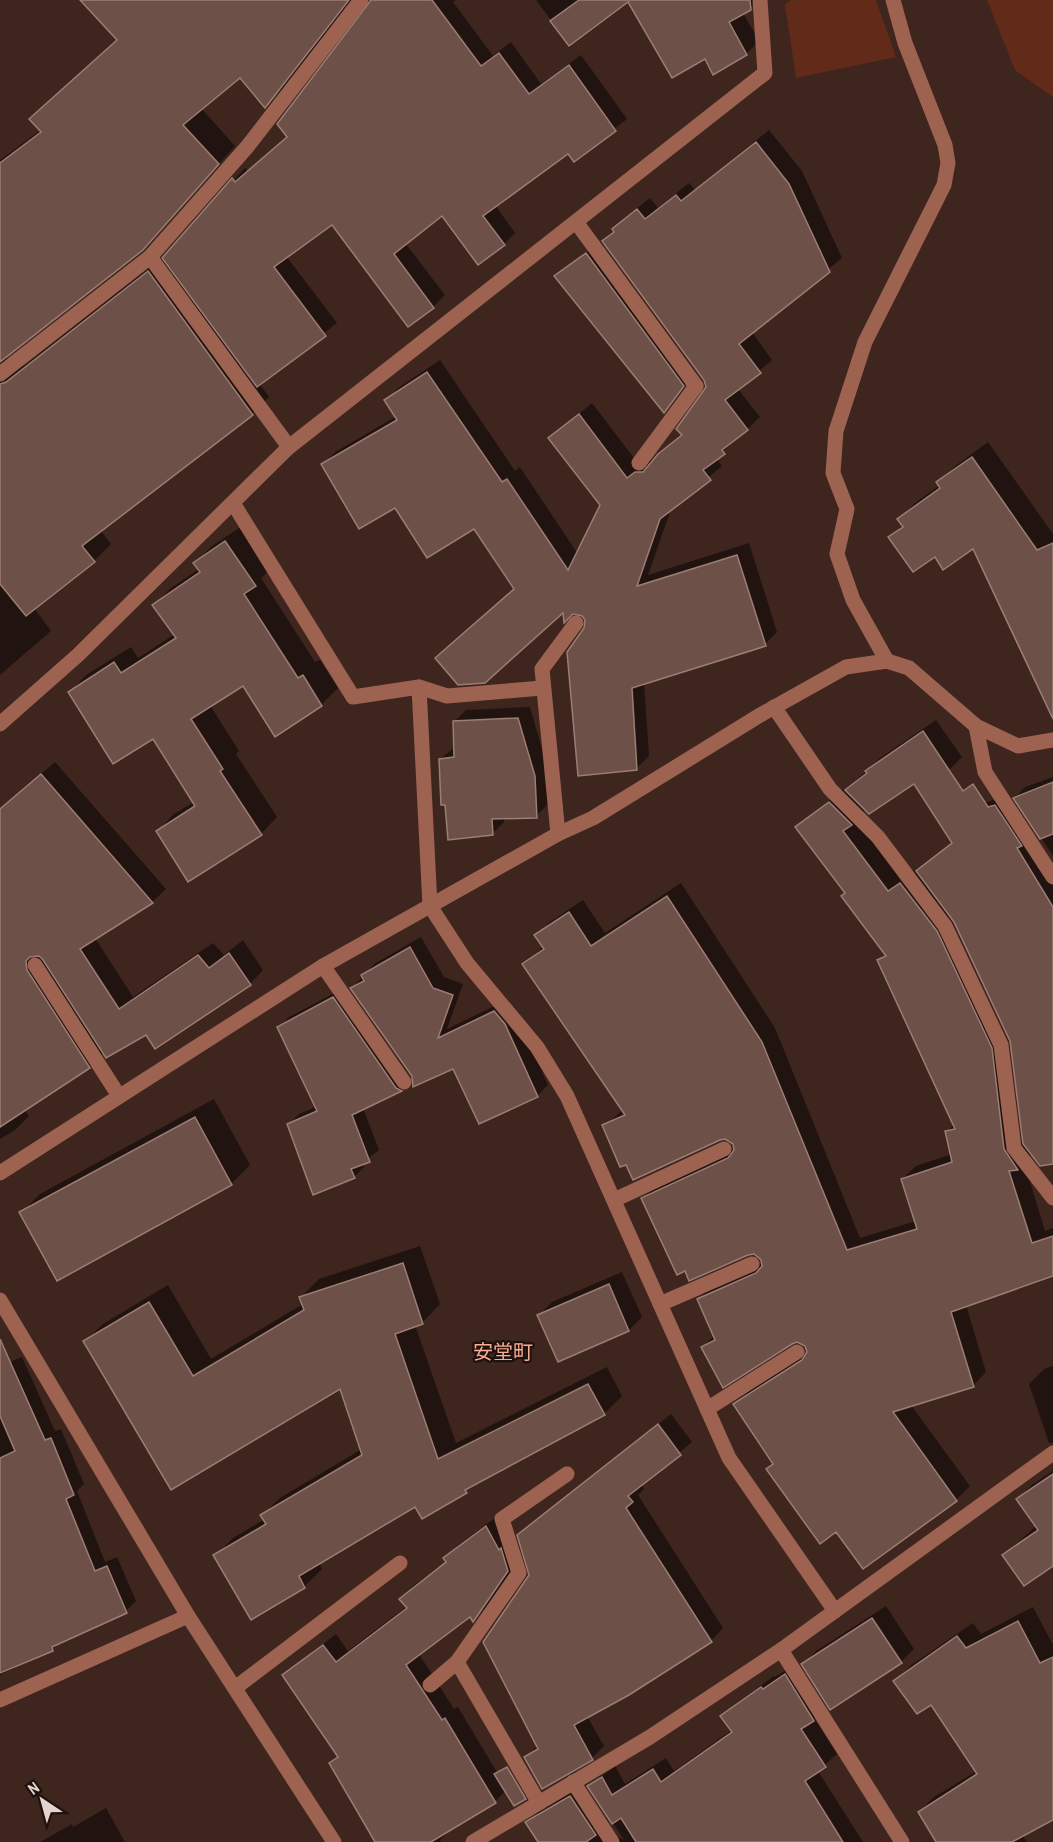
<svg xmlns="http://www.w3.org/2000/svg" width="1053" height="1842" viewBox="0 0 1053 1842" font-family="'Archivo Narrow','Noto Sans JP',sans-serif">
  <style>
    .green { fill: #622a18 }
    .shadow { fill: #0007; fill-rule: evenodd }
    .building { fill: #6d5148; stroke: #9c7d74; stroke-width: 1.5 }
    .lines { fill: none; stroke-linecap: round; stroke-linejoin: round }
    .minor { stroke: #9e6250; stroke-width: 15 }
    .labels { text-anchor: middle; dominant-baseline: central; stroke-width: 4.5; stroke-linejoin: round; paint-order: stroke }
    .neighbourhood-label { font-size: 20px; fill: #fbac93; stroke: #1d120e }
  </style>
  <rect width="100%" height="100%" fill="#3e251e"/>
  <g class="green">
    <path d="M791,0H876L896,57L796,78L785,5Z"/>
    <path d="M987,0H1053V97L1015,70Z"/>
  </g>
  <g class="shadow">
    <path d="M82,0H351L282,89L265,106L240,75L201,108L235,146L149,242L8,353L7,357L13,366L25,365L166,255L245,168L248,171L289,136L382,0H456L453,2L493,56L511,42L541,84L581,55L627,119L574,160L568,152L495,205L515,233L504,244L443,214L405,243L445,295L433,307L332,223L286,256L337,323L260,384L269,397L252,414L100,530L111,544L94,561L34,608L51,631L0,675V160L41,130L118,39Z"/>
    <path d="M536,0H758L743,13L759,41L746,54L714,73L706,57L629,0L569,44Z"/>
    <path d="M769,130L802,171L842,258L752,332L772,360L738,389L760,417L716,458L722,466L671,509L648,575L749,543L777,632L765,644L644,683L649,756L637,768L586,618L515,589L474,527L396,506L323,465L335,452L397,416L386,401L398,388L440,360L515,471L520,467L578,554L601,505L550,438L592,403L640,466L649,460H655L683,434L707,387L705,380L604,241L626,217L650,198L658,208L689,183L695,190Z"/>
    <path d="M593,247L689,379L670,405L556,276Z"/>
    <path d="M988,442L1053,534V716L973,547L935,555L890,538L903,525L899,519L915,503L940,485L938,483L954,467Z"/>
    <path d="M242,526L272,568L261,578L315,662L320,660L338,688L321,705L275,735L244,684L210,705L239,751L236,754L277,817L261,834L158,831L174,814L194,802L153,737L70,692L86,675L131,647L138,658L175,634L154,605L171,588L199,569L195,563L212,546Z"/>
    <path d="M530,707L546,763L548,804L536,816L504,817V822L492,834L440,759L455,747L454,722L466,710Z"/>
    <path d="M936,720L962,757L949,770L914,782L866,809L857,818L902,879L914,870L916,873L953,841V816L1005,795L1053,869V1162L1033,1153L1024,1162L1045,1231L1053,1228V1275L966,1305L986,1372L973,1386L911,1405L970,1486L956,1500L836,1530L774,1463L735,1404L749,1391L808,1353L806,1345L797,1341L703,1347L715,1335L699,1299L712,1285L763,1263L762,1259L643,1198L657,1185L735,1149L734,1144L726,1138L604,1126L623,1110L524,964L544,946L536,935L550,922L583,900L605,933L681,883L775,1028L860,1238L916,1221L902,1179L916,1166L952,1154L947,1132L954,1124L879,960L886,953L847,892L797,827L843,789L845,791L880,758ZM948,914L955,921L1011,1041L1025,1147L1017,1135L1004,1034Z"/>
    <path d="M55,762L166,889L152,902L95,938L133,997L213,943L224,955L243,940L263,970L250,984L104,1052L89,1067L24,1109L29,1116L15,1130L0,1139V809Z"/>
    <path d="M1053,777V856L1015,798L1025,787Z"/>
    <path d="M421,937L444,977L463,984L447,1029L505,1001L516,1013L548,1085L537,1096L480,1122L454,1067L413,1076L352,988L374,964Z"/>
    <path d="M344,988L411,1081L401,1090L363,1108L379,1150L362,1163L364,1167L354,1177L289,1124L299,1114L316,1107L279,1027L289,1017Z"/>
    <path d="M214,1099L250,1165L231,1184L21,1213L40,1194Z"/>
    <path d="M420,1246L440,1304L423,1322L415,1325L456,1443L607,1367L622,1396L604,1414L474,1484L466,1491L416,1505L319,1563L322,1569L304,1587L215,1556L233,1538L265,1519L262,1515L280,1498L362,1449L341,1387L172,1487L85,1341L103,1324L168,1285L211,1359L303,1304L301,1297L319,1279Z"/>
    <path d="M622,1272L642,1317L629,1330L559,1360L539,1315L552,1302Z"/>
    <path d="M22,1357L55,1431L61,1429L84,1484L77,1491L105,1562L117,1557L136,1601L126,1611L61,1641L53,1649L0,1675V1366Z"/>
    <path d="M1053,1366V1443H1049L1029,1384L1044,1369Z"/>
    <path d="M671,1414L692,1442L641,1484L644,1489L638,1495L723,1628L711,1641L629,1694L587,1716L604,1746L592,1758H526L538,1745L530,1575L519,1536Z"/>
    <path d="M1053,1471V1565L1004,1555L1036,1526L1018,1499L1033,1484Z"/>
    <path d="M499,1515L520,1558L485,1608L473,1620L470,1615L419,1654L454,1709L458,1707L507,1789L495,1802L455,1826L440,1840L441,1842H377L330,1764L339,1755L284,1675L336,1634L348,1651L407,1606L401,1599L413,1586L447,1561L445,1558L457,1546Z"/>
    <path d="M886,1606L914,1649L901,1662L803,1664L816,1651Z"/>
    <path d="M1033,1607L1053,1645V1818L1022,1835L1027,1842H938L919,1812L934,1797L977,1771L931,1703L895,1681L910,1666L973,1623L981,1634Z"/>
    <path d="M797,1663L825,1707L814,1718L837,1754L818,1771L863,1842H540L527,1823L539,1811L583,1785L616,1836L624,1840L589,1786L615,1766L625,1784L666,1758L674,1771L732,1730L722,1716L735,1704L774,1676L775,1677Z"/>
    <path d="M106,1808L125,1842H40L72,1824L73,1827Z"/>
  </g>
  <g class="building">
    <path d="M80,0H349L265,108L240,78L183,125L219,164L143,250L0,362V163L41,132L29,119L117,40Z"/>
    <path d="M371,0H432L481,66L499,53L529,94L569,65L616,131L574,162L568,154L483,216L505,245L478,265L442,216L394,254L434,308L408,327L332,225L274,267L326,336L257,387L162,258L232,178L235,182L287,137L277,124Z"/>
    <path d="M579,0H750L751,10L729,22L747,55L713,75L705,59L672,78L628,2L569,46L550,21Z"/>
    <path d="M756,142L789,184L830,272L739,344L761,373L725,400L748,430L722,450L725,454L703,470L711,480L660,519L637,586L737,555L766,646L632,688L637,770L578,776L567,652L584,628L585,620L582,616L573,614L564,623L563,613L485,683L458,685L435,658L514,589L474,529L427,558L395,508L359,529L321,464L397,420L384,400L427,372L502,482L507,479L568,570L600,505L548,438L579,414L627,478L635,472H643L658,454L682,435L676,429L706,387L704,380L602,241L614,232L612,229L637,209L645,219L676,195L681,201Z"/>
    <path d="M586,253L684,386L664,413L554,276Z"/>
    <path d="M148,271L253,415L82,546L95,562L26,616L0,584V384L6,382Z"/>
    <path d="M972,457L1037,550L1053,543V719L973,549L943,570L935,557L913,572L888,537L903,527L897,519L940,488L936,482Z"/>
    <path d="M225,541L256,586L244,594L298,678L303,675L322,706L275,737L243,686L191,719L223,769L220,771L262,835L188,882L156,831L195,806L153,739L113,764L68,692L114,662L121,673L176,638L152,605L200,572L193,563Z"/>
    <path d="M518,718L535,776L537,818L492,819L493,835L448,840L445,805H441L439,759L454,757L453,721Z"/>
    <path d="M923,731L963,791L973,784L988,807L995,805L1022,846L1017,848L1053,907V1164L1040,1166L1023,1144L1010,1041L954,922L916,871L952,843L914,784L869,814L845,790L867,773L865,771Z"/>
    <path d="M41,774L153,903L80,949L119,1009L198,955L209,968L229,953L251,985L155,1049L146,1035L106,1058L43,960L39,956L30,957L26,961L27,970L90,1068L0,1127V809Z"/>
    <path d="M1053,782V834L1040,839L1013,798Z"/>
    <path d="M829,802L852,825L843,831L888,891L900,883L937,931L992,1048L1004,1149L1018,1170L1009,1171L1032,1243L1053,1236V1276L951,1312L974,1387L893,1412L957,1501L863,1569L836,1532L820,1544L766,1469L773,1464L733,1404L802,1360L807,1352L805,1346L797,1342L792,1344L723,1388L701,1347L715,1340L697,1299L756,1273L762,1266L761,1260L754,1254L748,1255L689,1281L685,1271L677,1275L641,1198L728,1158L734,1150L733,1144L725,1139L720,1140L633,1180L626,1165L620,1167L602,1125L625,1115L522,964L544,949L534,935L569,912L591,946L667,896L762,1042L847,1250L917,1229L901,1179L952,1162L945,1131L955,1129L877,960L886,956L841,896L845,893L795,827Z"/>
    <path d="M410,947L433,988L453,995L438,1038L494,1011L505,1024L538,1097L479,1124L453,1069L413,1087L412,1076L350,988L364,981L361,975Z"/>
    <path d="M333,997L396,1088L402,1091L352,1115L370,1162L351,1169L355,1178L313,1195L287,1124L317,1111L277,1027Z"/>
    <path d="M195,1117L232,1185L57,1281L19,1212Z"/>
    <path d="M403,1263L423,1324L395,1334L438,1459L588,1384L605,1415L465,1490L467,1493L422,1519L415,1507L299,1576L305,1588L251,1620L213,1555L266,1524L260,1515L362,1455L340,1389L171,1490L83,1341L149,1302L193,1376L304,1310L299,1297Z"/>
    <path d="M609,1284L629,1331L558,1362L537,1315Z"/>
    <path d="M0,1339L45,1440L51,1438L74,1495L66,1499L95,1571L107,1566L127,1613L52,1647L53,1651L0,1673V1458L15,1451L0,1416Z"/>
    <path d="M658,1424L681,1455L628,1496L633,1502L626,1508L712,1642L629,1695L574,1725L593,1760L542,1789L524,1757L538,1749L483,1642L529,1575L517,1535Z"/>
    <path d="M1053,1474V1566L1024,1586L1002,1555L1038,1530L1016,1499Z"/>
    <path d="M486,1526L499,1550L501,1548L508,1571L473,1622L470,1617L406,1665L442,1720L445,1718L496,1803L431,1842H375L329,1763L338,1757L282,1675L323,1645L336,1662L407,1608L399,1599L446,1562L443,1558Z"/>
    <path d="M872,1618L902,1663L830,1710L801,1664Z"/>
    <path d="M1018,1621L1040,1663L1053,1657V1820L1012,1842H936L918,1812L977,1774L931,1705L917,1714L893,1681L957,1636L966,1648Z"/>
    <path d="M785,1674L814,1721L801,1729L826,1767L805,1781L843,1842H636L621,1818L612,1824L587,1786L602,1777L612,1795L653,1769L661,1782L732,1732L720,1716L761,1687L763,1689Z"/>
    <path d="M507,1767L526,1799L514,1806L494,1774Z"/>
    <path d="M570,1796L596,1835L586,1842H538L525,1822Z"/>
  </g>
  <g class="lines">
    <g class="minor">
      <path d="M576,222L696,386L639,463"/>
      <path d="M150,257L289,447"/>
      <path d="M0,374L150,257L247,147L361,0"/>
      <path d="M233,503L353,697L419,687L447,696L542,688"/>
      <path d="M887,661L853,600L837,554L847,509L833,473L836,431L865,342L944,185L948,163L945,145L905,43L893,0"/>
      <path d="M419,687L430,906L467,963L537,1047L567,1096L729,1458L835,1611"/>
      <path d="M774,707L830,789L878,837L945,926L1001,1045L1014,1148L1053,1198"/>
      <path d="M0,724L78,655L289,447L765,73L760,0"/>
      <path d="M976,726L985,772L1053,877"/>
      <path d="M558,834L542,669L576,623"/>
      <path d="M35,965L119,1096"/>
      <path d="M323,966L404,1082"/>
      <path d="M0,1173L323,966L558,834L593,818L762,714L846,667L887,661L909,668L976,726L1018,746L1053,740"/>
      <path d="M614,1200L724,1149"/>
      <path d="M0,1300L188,1616L334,1842"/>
      <path d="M660,1304L752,1264"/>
      <path d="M707,1409L797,1352"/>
      <path d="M781,1650L902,1842"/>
      <path d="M430,1685L457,1662"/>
      <path d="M235,1688L400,1563"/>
      <path d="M0,1700L188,1616"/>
      <path d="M573,1782L612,1842"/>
      <path d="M539,1803L457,1662L519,1573L502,1519L567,1474"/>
      <path d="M473,1842L650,1737L781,1650L1053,1453"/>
    </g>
  </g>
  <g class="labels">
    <g class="neighbourhood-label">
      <text x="503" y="1351">安堂町</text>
    </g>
  </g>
  <g transform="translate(42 1800) rotate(324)" stroke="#1d120e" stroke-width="4.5" paint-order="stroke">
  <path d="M0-4.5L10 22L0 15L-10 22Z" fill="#e4d3ce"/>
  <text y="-9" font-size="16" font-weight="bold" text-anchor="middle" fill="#e4d3ce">N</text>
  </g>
</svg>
